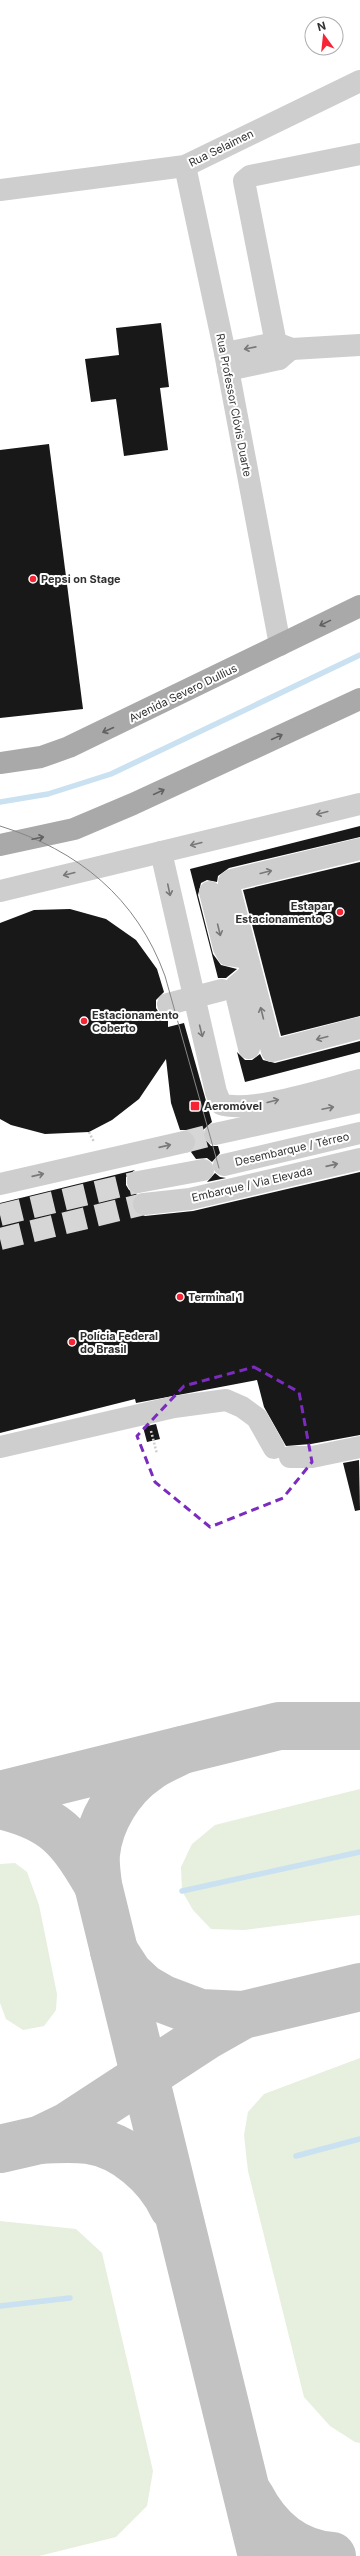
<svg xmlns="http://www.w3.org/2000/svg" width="360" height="2556" viewBox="0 0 360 2556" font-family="Inter,sans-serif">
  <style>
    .green { fill: #e7efde }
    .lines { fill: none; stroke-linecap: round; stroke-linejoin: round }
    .stream { stroke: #c9e1f0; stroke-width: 5.5 }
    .taxiway { stroke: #c2c2c2; stroke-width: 48 }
    .building { fill: #181818 }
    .minor-tunnel { stroke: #d6d6d6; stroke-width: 22; stroke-dasharray: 22 11; stroke-linecap: butt }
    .path { stroke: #cecece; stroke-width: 2.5; stroke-dasharray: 2 2; stroke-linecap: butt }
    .minor { stroke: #cecece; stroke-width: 22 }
    .major { stroke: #a9a9a9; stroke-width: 22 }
    .tram { stroke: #868686; stroke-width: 1 }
    .oneway { stroke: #787878 }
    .oneway2 { stroke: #616161 }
    .marked { fill: none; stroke: #7b2cbf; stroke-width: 3; stroke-dasharray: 8 5; stroke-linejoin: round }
    .poi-dot { fill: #f72436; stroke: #fff; stroke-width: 1.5 }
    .labels { text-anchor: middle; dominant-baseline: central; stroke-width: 4; stroke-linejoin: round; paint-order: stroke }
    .street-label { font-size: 11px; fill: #313131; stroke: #fff }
    .poi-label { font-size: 11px; font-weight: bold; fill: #313131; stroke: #fff; text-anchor: start }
  </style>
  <rect width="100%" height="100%" fill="#fff"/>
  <g class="green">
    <path d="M360,1789V1915L244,1930L211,1929L193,1910L182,1891L181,1867L192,1844L215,1825Z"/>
    <path d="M15,1863L27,1872L39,1905L57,1994L56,2010L44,2026L23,2030L6,2019L0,2003V1864Z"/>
    <path d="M360,2058V2443L355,2442L330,2426L304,2397L248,2171L244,2135L248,2112L264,2094Z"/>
    <path d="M0,2221L76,2229L102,2253L153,2471L147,2506L116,2537L39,2556H0Z"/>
  </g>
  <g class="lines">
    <g class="stream">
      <path d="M0,802L48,794L111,774L360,655"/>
      <path d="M182,1891L360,1852"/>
      <path d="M296,2156L360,2139"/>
      <path d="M0,2306L70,2298"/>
    </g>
    <g class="taxiway">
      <path d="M182,1750C171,1756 157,1761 147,1769C120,1787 99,1822 96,1854C95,1864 97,1875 98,1885L262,2556"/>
      <path d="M0,1795L279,1726H360"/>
      <path d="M0,1805C55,1818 70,1837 98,1885"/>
      <path d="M114,1951L129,1974L144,1988L163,1999L200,2013L243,2015"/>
      <path d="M39,2140C55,2139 72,2138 88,2140C124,2145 158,2175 173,2207"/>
      <path d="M0,2149L39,2140L68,2126L206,2036L243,2015L360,1987"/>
      <path d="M250,2496C267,2529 294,2553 332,2556"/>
    </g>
  </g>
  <g class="building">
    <path d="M161,323L169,387L160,388L168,450L124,456L116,399L91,402L85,359L119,355L116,328Z"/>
    <path d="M49,444L83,709L0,718V450Z"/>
    <path d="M360,826V837L229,868L218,876L217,882L207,880L201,883L198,895L213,954L221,965L237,969L226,978H218L190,869Z"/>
    <path d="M360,862V1016L281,1036L243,890Z"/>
    <path d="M70,909L106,919L136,940L157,969L164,992L156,1000V1008L159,1013L168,1016V1027L184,1023L212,1122L203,1130V1137L211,1146H218L220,1153L212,1162L207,1158L196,1159L191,1152L196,1145L193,1134L187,1130H180L171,1103L166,1059L139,1099L112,1120L89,1132L45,1134L11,1125L0,1119V923L34,910Z"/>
    <path d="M360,1041V1052L245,1082L237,1052L245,1060H252L260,1054L263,1060L275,1063Z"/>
    <path d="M135,1170L126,1177V1185L129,1190L137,1194L132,1199L134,1211L145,1216L193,1211L360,1172V1435L311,1444L286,1446L264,1407L257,1380L136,1403L135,1399L0,1433V1203Z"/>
    <path d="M215,1173L220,1177L226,1178L207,1182Z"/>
    <path d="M156,1424L160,1439L147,1442L143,1427Z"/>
    <path d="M359,1460L360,1510L355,1511L343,1463Z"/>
  </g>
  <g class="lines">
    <g class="minor-tunnel">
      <path d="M184,1142L215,1134"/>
      <path d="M0,1215L138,1182"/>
      <path d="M0,1239L144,1204"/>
    </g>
    <g class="path">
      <path d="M89,1132L94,1142"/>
      <path d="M151,1431L157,1454"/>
    </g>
    <g class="minor">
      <path d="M185,166L225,353L280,645"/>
      <path d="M0,190L185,166L360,81"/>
      <path d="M225,353L276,343L292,349L360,345"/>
      <path d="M279,359L244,181L250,176L360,154"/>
      <path d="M228,370L279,359L291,349"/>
      <path d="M360,849L232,880L229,882V886L272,1051L360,1028"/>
      <path d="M161,852L216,1092L221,1104C250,1114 328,1088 360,1080"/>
      <path d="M0,891L360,804"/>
      <path d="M210,892L224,948L228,955L247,958"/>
      <path d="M168,1004L222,990"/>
      <path d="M249,1048L236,994V986L251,973"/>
      <path d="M215,1134L360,1102"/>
      <path d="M224,1165L360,1133"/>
      <path d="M138,1182L203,1170"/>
      <path d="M0,1184L184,1142"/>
      <path d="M144,1204L190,1199L360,1159"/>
      <path d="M0,1447L174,1407L226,1400L242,1407L257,1418L274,1448"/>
      <path d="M290,1457H312L360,1447"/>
    </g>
    <g class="major">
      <path d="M0,763L41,757L69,747L360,606"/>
      <path d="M0,845L74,829L133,804L360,699"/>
    </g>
    <path class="tram" d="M0,826C78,850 137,898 165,976L219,1168"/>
  </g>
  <defs><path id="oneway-shaft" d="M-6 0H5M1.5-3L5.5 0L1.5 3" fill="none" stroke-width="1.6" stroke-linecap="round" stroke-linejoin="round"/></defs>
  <g class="oneway">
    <use href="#oneway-shaft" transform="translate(250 348) rotate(169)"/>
    <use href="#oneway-shaft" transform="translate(322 813) rotate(166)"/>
    <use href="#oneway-shaft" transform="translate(196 844) rotate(166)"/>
    <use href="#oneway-shaft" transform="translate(266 872) rotate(-14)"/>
    <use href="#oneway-shaft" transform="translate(69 874) rotate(166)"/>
    <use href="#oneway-shaft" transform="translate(169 890) rotate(78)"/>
    <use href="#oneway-shaft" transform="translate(219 930) rotate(76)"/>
    <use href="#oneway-shaft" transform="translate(262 1013) rotate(-104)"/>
    <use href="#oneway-shaft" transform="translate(201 1031) rotate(76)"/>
    <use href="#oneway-shaft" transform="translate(322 1038) rotate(165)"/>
    <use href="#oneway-shaft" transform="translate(273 1101) rotate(-14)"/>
    <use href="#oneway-shaft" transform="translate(328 1108) rotate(-12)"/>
    <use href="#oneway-shaft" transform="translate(165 1146) rotate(-13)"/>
    <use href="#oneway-shaft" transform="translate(332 1165) rotate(-13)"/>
    <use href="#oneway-shaft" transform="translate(38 1175) rotate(-13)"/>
  </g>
  <g class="oneway2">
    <use href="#oneway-shaft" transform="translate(325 623) rotate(154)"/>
    <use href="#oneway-shaft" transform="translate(108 730) rotate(156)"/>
    <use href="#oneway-shaft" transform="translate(277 737) rotate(-25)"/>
    <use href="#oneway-shaft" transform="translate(159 792) rotate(-25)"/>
    <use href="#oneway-shaft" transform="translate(38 838) rotate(-12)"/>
  </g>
  <path class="marked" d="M254,1367L299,1392L312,1462L283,1498L210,1527L155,1482L137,1436L184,1386Z"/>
  <g class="poi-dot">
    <circle cx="33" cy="579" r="4"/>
    <circle cx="340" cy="912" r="4"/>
    <circle cx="84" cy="1021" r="4"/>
    <rect x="190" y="1101" width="10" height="10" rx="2"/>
    <circle cx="180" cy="1297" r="4"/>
    <circle cx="72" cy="1342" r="4"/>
  </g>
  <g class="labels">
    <g class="street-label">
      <text transform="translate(221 148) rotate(-26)">Rua Selaimen</text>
      <text transform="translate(234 405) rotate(79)">Rua Professor Clóvis Duarte</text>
      <text transform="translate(183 693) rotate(-26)">Avenida Severo Dullius</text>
      <text transform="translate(292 1149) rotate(-13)">Desembarque / Térreo</text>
      <text transform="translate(252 1184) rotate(-13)">Embarque / Via Elevada</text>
    </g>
    <g class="poi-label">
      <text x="41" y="579">Pepsi on Stage</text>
      <text x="332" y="906" text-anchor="end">Estapar<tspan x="332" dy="13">Estacionamento 3</tspan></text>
      <text x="92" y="1015">Estacionamento<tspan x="92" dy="13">Coberto</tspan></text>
      <text x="204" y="1106">Aeromóvel</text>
      <text x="188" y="1297">Terminal 1</text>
      <text x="80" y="1336">Polícia Federal<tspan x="80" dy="13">do Brasil</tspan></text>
    </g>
  </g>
  <g transform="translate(324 36) rotate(345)"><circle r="19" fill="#ffffff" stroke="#adadad"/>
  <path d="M0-3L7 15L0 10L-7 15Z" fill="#f72436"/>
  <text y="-6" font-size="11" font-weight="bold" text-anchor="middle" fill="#313131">N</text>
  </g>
</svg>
